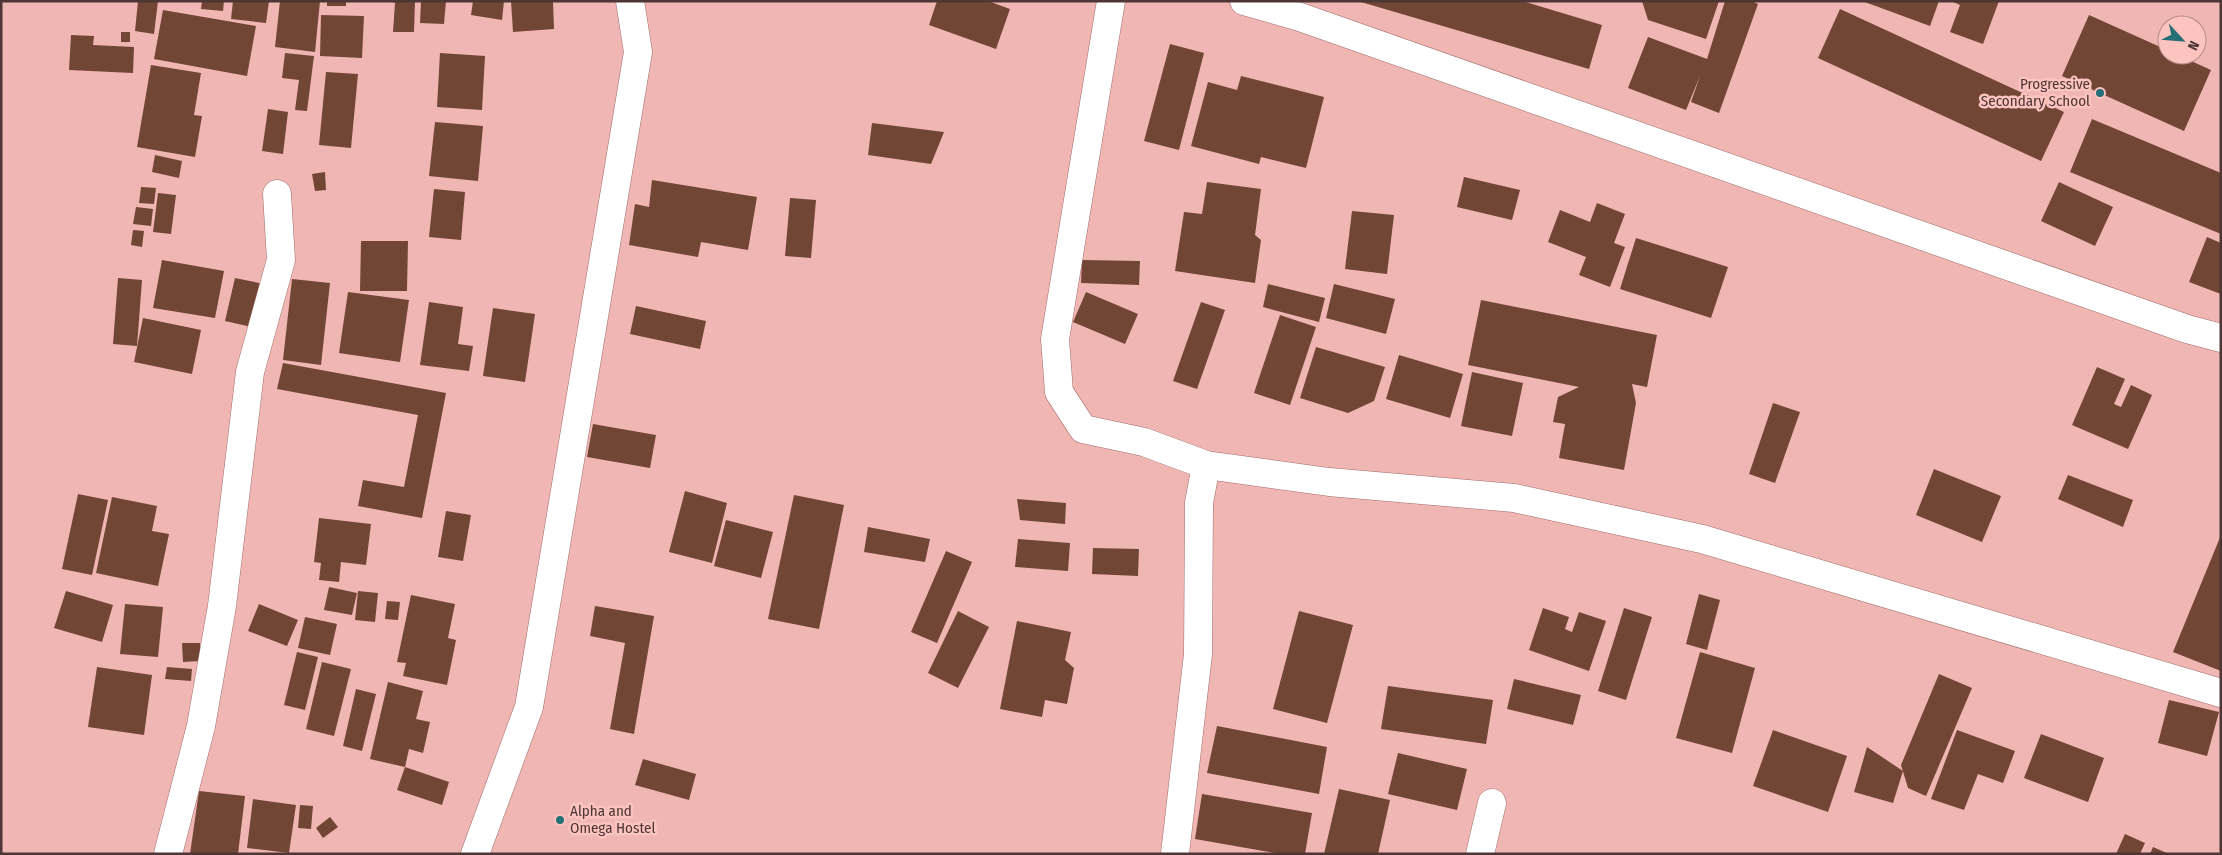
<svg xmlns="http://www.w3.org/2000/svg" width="2222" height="855" viewBox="0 0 2222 855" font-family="'Fira Sans Condensed',sans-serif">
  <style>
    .building { fill: #724634 }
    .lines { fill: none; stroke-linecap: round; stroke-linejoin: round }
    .street-casing { stroke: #a16d6a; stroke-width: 29 }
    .street { stroke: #fff; stroke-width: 28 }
    .poi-dot { fill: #246f75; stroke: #fdc3bf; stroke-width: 2 }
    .labels { text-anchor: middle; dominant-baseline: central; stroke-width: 5; stroke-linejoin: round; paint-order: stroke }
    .poi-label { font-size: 15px; fill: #4d3635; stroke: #fdc3bf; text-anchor: end }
  </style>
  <rect width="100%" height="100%" fill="#f0b6b3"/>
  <g class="building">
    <path d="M138,1H158L154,34L135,31Z"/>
    <path d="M202,1H224L223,11L201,9Z"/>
    <path d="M233,1H269L266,23L231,19Z"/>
    <path d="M280,1H320L315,52L275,47Z"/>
    <rect x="327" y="1" width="19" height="5"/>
    <path d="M392,1H415L414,32H393L395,3Z"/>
    <path d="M421,1H446L444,24L420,23Z"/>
    <path d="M473,1H504L502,20L471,15Z"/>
    <path d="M511,1H553L554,29L513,32Z"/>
    <path d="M937,1H988L1010,9L996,49L929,25Z"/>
    <path d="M1522,1L1602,25L1589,69L1361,2Z"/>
    <path d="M1642,1H1719L1706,39L1648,20Z"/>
    <path d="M1725,1H1751L1758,4L1719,113L1691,102L1700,76L1686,110L1628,88L1648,37L1707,59Z"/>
    <path d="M1862,1H1939L1930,26Z"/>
    <path d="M1951,1H1999L1983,44L1950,32L1960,5Z"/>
    <path d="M1840,9L2064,112L2041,161L1818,58Z"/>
    <path d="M163,10L256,26L247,76L154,59Z"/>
    <path d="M321,15L364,16L362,58L320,56Z"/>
    <path d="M2089,15L2167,50V55H2178L2211,70L2184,131L2062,76Z"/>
    <rect x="121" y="32" width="9" height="10"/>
    <path d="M71,35L94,36L93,45L134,47L133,73L69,70Z"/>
    <path d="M1170,44L1204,53L1179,150L1144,141Z"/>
    <path d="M285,53L314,56L307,111L295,110L299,80L282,78Z"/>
    <path d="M440,53L485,56L482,110L437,107Z"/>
    <path d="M151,65L201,73L194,115L202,116L195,157L137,147Z"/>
    <path d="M326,72L358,74L351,148L319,145Z"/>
    <path d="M1241,76L1324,97L1306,168L1261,157L1259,164L1191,146L1208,82L1237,90Z"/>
    <path d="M268,109L288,112L283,154L262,151Z"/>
    <path d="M2092,119L2221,173V234L2070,172Z"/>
    <path d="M435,122L483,126L478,181L429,176Z"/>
    <path d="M872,123L944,132L931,164L868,155Z"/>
    <path d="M155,155L182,161L179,178L152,172Z"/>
    <path d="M325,172L326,190L315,191L312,174Z"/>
    <path d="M1464,177L1520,190L1512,220L1457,207Z"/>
    <path d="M652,180L757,197L748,250L701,242L698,257L629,245L635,204L649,207Z"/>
    <path d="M1207,182L1261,189L1255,235L1261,240L1255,283L1175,271L1184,212L1202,214Z"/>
    <path d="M2059,182L2113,207L2095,246L2041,221Z"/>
    <path d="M141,187L156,188L154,204L139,203Z"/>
    <path d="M434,189L465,192L461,240L429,237Z"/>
    <path d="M158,193L176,195L171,234L153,232Z"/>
    <path d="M790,198L816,200L811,258L785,256Z"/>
    <path d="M1597,203L1625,214L1614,243L1625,247L1610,287L1579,275L1586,257L1548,242L1560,210L1590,222Z"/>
    <path d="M136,207L153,209L151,226L133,224Z"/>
    <path d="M1352,211L1394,215L1387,274L1345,269Z"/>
    <path d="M133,230L144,231L142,247L131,245Z"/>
    <path d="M2207,237L2221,243V294L2189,282Z"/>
    <path d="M1636,238L1728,267L1711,318L1620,289Z"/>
    <path d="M361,241H408L407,291H360Z"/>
    <path d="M162,260L224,271L215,318L153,308Z"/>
    <path d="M1082,260L1140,261L1139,285L1081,283Z"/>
    <path d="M118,278L142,280L137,346L113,344Z"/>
    <path d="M235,278L279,287L269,331L225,321Z"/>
    <path d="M292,279L330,283L321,365L283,360Z"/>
    <path d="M1268,284L1325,298L1319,322L1263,307Z"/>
    <path d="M1334,284L1395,299L1386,334L1326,318Z"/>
    <path d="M348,292L409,300L400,362L339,353Z"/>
    <path d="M1086,292L1138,314L1125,344L1073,322Z"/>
    <path d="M1481,300L1657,335L1647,387L1632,384L1636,403L1624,470L1559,458L1565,424L1553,422L1558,397L1579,387L1468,365Z"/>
    <path d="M429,302L463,307L458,344L473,346L469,371L420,365Z"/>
    <path d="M1201,302L1225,310L1197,389L1173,381Z"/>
    <path d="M636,306L706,321L700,349L630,334Z"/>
    <path d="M493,308L535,314L525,382L483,376Z"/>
    <path d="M1280,315L1316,327L1290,405L1254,393Z"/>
    <path d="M143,318L201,330L192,374L134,362Z"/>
    <path d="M1316,347L1385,367L1374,401L1348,413L1300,398Z"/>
    <path d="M1399,355L1463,374L1450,418L1386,399Z"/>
    <path d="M283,363L446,393L422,518L358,506L363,480L404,487L418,415L277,389Z"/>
    <path d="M2097,367L2125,379L2114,404L2121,407L2131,385L2152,395L2128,449L2072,425Z"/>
    <path d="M1472,372L1523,383L1512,436L1461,426Z"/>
    <path d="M1773,403L1800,412L1775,483L1749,474Z"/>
    <path d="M593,424L656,435L650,468L587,457Z"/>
    <path d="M1934,469L2001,496L1982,542L1916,515Z"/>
    <path d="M2068,475L2133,500L2123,527L2058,499Z"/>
    <path d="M685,491L727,503L712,563L669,552Z"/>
    <path d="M78,494L108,500L92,575L62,569Z"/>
    <path d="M794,495L844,505L819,629L768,619Z"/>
    <path d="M112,497L157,506L152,531L169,534L158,586L96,573Z"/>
    <path d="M1017,499L1066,503L1065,524L1020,520Z"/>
    <path d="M446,511L471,515L463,561L438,557Z"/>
    <path d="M319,518L371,524L366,565L341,562L339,582L319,580L321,563L314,562Z"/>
    <path d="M726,520L773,532L761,578L714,566Z"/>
    <path d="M868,527L930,539L925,562L864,552Z"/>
    <path d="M2221,535V671L2173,652Z"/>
    <path d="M1018,539L1070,543L1068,571L1015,567Z"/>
    <path d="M1093,548L1139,549L1138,576L1092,574Z"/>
    <path d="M946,551L972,562L937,643L911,632Z"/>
    <path d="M329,587L357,593L352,615L324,610Z"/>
    <path d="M66,591L113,605L102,642L54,628Z"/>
    <path d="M358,591L378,593L375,622L355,620Z"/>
    <path d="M1699,594L1720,600L1707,650L1686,644Z"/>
    <path d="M411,595L455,604L448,638L456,640L447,685L403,676L406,663L397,662Z"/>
    <path d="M387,601L400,602L398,620L385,619Z"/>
    <path d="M125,604L163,607L158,657L120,654Z"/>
    <path d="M259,604L298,620L287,646L248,631Z"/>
    <path d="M595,606L654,616L634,734L610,729L625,643L590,636Z"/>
    <path d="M1543,608L1569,617L1565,629L1572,632L1579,612L1606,621L1589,671L1529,650Z"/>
    <path d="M1624,608L1652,617L1626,700L1598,691Z"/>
    <path d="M958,611L989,627L958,688L928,673Z"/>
    <path d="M1299,611L1353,625L1327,723L1273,709Z"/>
    <path d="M305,617L337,624L330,655L298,648Z"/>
    <path d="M1017,621L1071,632L1065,660L1074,668L1067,704L1045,700L1042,717L1000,709Z"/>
    <path d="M182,643H200V661L183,662Z"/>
    <path d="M297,652L318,657L305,710L284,705Z"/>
    <path d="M1700,652L1755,668L1732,753L1676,738Z"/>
    <path d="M322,662L351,669L334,736L306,729Z"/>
    <path d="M97,667L152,675L144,735L88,727Z"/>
    <path d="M167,667L192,669L191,681L165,679Z"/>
    <path d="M1939,674L1972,688L1926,796L1908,788L1901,765Z"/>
    <path d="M1514,679L1581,695L1573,725L1507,709Z"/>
    <path d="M388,682L423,691L416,719L430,722L423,753L409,749L405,767L370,759Z"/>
    <path d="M1388,686L1493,700L1486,744L1381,729Z"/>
    <path d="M356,689L376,694L362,751L343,746Z"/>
    <path d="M2169,700L2219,712L2207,756L2158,743Z"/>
    <path d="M1217,726L1327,747L1319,794L1207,773Z"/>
    <path d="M1773,730L1847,756L1828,812L1753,786Z"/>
    <path d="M1957,730L2015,751L2003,783L1978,774L1964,810L1931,799Z"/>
    <path d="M2041,734L2104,758L2088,802L2024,778Z"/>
    <path d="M1867,747L1903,771L1893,803L1854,792Z"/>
    <path d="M1398,753L1467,769L1457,810L1388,794Z"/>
    <path d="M643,759L696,774L689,800L635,785Z"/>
    <path d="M405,767L449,782L442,805L397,790Z"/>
    <path d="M1339,789L1390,800L1378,854H1324Z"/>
    <path d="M199,791L245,796L238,854H190Z"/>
    <path d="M1202,794L1312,813L1305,854H1280L1195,839Z"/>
    <path d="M253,799L296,805L289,853L247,848Z"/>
    <path d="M300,805L313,806L311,829L298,828Z"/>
    <path d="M330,817L338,827L323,838L316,828Z"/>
    <path d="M2125,834L2145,843L2140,854H2116Z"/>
    <path d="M2153,847L2169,854H2150Z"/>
  </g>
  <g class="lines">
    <defs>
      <g id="street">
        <path d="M1111,1L1055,339L1059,392L1083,429L1144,442L1206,465L1329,482L1514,498L1702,539L2221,693"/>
        <path d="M1244,1L1300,17L2187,329L2221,338"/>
        <path d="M168,854L201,726L222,606L250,372L281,260L277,194"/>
        <path d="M475,854L529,707L638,52L630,1"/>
        <path d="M1175,854L1198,654L1199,503L1206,465"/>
        <path d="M1480,854L1492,803"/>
      </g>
    </defs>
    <use href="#street" class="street-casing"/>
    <use href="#street" class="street"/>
  </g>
  <g class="poi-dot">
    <circle cx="2100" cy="93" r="5"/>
    <circle cx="560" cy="820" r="5"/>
  </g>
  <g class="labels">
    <g class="poi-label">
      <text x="2090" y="84">Progressive<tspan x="2090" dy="17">Secondary School</tspan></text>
      <text x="570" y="811" text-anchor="start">Alpha and<tspan x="570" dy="17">Omega Hostel</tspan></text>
    </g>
  </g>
  <rect width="2222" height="855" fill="none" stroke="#4d3635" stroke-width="5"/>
  <g transform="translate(2182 40) rotate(116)"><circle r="24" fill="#fdc3bf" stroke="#b78b88"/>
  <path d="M0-4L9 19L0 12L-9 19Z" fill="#246f75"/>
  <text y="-8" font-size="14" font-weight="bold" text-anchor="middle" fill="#4d3635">N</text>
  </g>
</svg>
